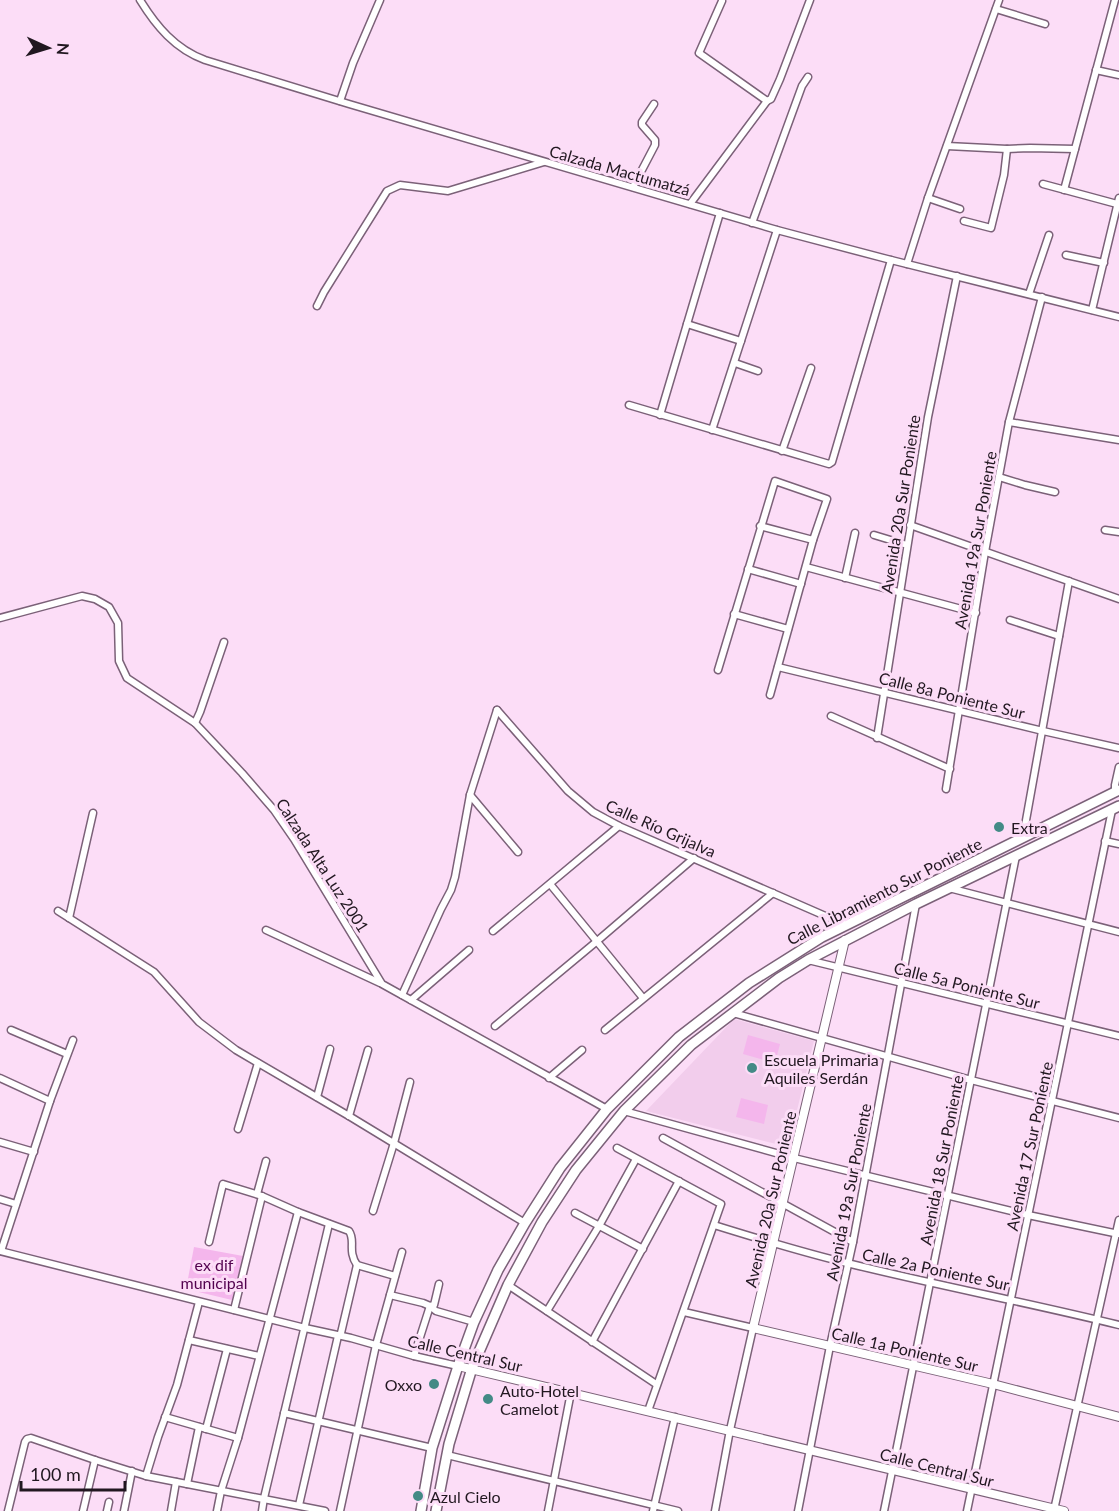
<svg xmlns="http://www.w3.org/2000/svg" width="1119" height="1511" viewBox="0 0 1119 1511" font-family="Lato,sans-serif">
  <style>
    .built { fill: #f2cdec }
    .green { fill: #f4b6ec }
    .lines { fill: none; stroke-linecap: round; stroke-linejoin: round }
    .minor-casing { stroke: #7b6178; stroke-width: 9 }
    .tertiary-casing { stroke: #7b6178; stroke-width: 10 }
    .primary-casing { stroke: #7b6178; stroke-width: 12 }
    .minor { stroke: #fff; stroke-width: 6 }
    .tertiary { stroke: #fff; stroke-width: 8 }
    .primary { stroke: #fff; stroke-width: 9 }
    .poi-dot { fill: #438a86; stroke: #fcddf7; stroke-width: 2 }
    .labels { text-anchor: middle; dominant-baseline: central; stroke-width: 6; stroke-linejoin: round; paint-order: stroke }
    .street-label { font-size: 16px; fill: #211720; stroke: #fcddf7 }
    .poi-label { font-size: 16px; fill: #211720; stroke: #fcddf7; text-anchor: start }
    .park-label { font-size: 16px; fill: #53034f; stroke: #fcddf7 }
  </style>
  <rect width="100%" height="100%" fill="#fcddf7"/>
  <path class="built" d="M734,1019L814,1041L788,1147L646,1111Z"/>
  <g class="green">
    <path d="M748,1035L780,1044L775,1063L743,1054Z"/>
    <path d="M741,1098L768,1105L764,1124L736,1117Z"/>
    <path d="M194,1247L243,1256L232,1300L186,1289Z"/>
  </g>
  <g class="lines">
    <defs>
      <g id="minor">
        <path d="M140,0C156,26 175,49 205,60L349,104L777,230L891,260L1119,317"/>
        <path d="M722,1L699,53L767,101"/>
        <path d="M996,9L1045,24"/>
        <path d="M1096,70L1119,75"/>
        <path d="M340,101L353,63L380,0"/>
        <path d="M947,146L1007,149L1030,148L1075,149"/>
        <path d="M1043,184L1117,204"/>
        <path d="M633,187L655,145V140L642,125V122L654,104"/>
        <path d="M1064,190L1115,0"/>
        <path d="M928,198L960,209"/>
        <path d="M690,204L767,101L771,99L780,79L810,0"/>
        <path d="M964,221L991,228L1004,175L1007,149"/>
        <path d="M752,223L802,86L808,77"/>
        <path d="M1066,255L1104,263"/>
        <path d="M907,264L928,198L999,0"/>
        <path d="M1029,294L1049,235"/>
        <path d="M317,306L324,292L387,191L400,185L448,191L544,162"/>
        <path d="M1092,310L1119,198"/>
        <path d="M687,324L741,341"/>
        <path d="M735,363L758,371"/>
        <path d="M629,405L829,464L832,462L891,260"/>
        <path d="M660,415L720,213"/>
        <path d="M1009,422L1119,440"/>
        <path d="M712,430L777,230"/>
        <path d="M782,451L811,368"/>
        <path d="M999,477L1025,485L1055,492"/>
        <path d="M910,525L1119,599"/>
        <path d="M760,526L813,540"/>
        <path d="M1105,530L1119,532"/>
        <path d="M874,535L907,545"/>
        <path d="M806,567L976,613"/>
        <path d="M748,569L801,584"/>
        <path d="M845,578L855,533"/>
        <path d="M734,614L788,629"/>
        <path d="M0,618L82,596L95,599L109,607L118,623L119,661L127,678L195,723L242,773L274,810L294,839L382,984L607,1109"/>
        <path d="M1010,620L1059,636"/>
        <path d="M778,667L1043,731L1119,748"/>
        <path d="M718,670L775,481L827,499L813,540L770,695"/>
        <path d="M497,710L568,791L593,812L619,826L846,925"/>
        <path d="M831,716L950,769"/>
        <path d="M195,723L200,712L224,642"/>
        <path d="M877,738L928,417L957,276"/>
        <path d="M946,789L985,552L1009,422L1042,297"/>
        <path d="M1115,791V785L1119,767"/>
        <path d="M470,795L518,852"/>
        <path d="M1023,837L1069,581"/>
        <path d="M1105,841L1119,844"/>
        <path d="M550,884L643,998"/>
        <path d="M949,888L1119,932"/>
        <path d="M58,911L154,972L199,1022L236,1050L349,1116L525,1223"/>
        <path d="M69,918L93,813"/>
        <path d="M266,930L380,983"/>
        <path d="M493,931L619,826"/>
        <path d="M808,960L1119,1036"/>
        <path d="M402,995L441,909L451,890L455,877L470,795L497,710"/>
        <path d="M411,1000L469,950"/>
        <path d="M733,1013L971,1080L1119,1118"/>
        <path d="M495,1026L596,942L694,858"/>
        <path d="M11,1030L67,1054"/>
        <path d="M605,1030L773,893"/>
        <path d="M0,1078L50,1101"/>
        <path d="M549,1078L582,1050"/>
        <path d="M317,1097L330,1049"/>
        <path d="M624,1111L794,1158L1028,1215L1119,1234"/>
        <path d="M349,1116L368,1050"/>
        <path d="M238,1129L258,1063"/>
        <path d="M663,1138L853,1242"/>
        <path d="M0,1142L34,1152"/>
        <path d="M617,1148L721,1204L648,1411"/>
        <path d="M257,1194L266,1161"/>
        <path d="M0,1199L16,1204"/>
        <path d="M373,1211L394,1143L410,1082"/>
        <path d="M575,1213L643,1249"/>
        <path d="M714,1225C759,1239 805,1253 851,1264C940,1286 1030,1303 1119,1325"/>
        <path d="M209,1242L223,1184L262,1196L298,1212L349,1231C356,1241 347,1250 357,1265"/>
        <path d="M0,1251L305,1328L351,1338L414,1356L458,1366"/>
        <path d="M1,1251L50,1101L73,1040"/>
        <path d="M357,1265L395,1276"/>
        <path d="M508,1285L656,1384"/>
        <path d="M390,1295L423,1303L430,1306L436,1311L474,1322"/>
        <path d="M234,1310L262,1196"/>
        <path d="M547,1311L599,1226L636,1159"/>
        <path d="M684,1312L753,1328L730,1430L715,1511"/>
        <path d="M189,1340L259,1356"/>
        <path d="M592,1342L679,1181"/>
        <path d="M414,1356L430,1306L434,1305L439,1284"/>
        <path d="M284,1413L432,1448"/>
        <path d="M165,1417L238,1438"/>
        <path d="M206,1429L227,1349"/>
        <path d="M447,1455L678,1511"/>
        <path d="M146,1476L158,1437L177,1385L199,1302"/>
        <path d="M187,1484L199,1427"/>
        <path d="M299,1505L338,1336L341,1333L357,1265"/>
        <path d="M1054,1510L1119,1220"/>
        <path d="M8,1511L25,1442L27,1439L31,1438L95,1460L146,1476L325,1511"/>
        <path d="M83,1511L95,1460"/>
        <path d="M107,1511L109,1502"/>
        <path d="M124,1511L132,1471"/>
        <path d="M171,1511L176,1482"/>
        <path d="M217,1511L221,1491L238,1438L298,1212"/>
        <path d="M262,1511L264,1498L329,1224"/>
        <path d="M340,1511L376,1345L402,1252"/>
        <path d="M548,1511L571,1392"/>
        <path d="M653,1511L675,1417"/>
        <path d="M798,1511L830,1346L853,1242L916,904"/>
        <path d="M884,1511L1016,856"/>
        <path d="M967,1511L1112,810"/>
      </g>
      <g id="tertiary">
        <path d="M845,940L753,1328L993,1384L1119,1417"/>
        <path d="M458,1366L1064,1511"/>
      </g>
      <g id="primary">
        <path d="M421,1511L432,1448L458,1366L474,1322L498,1270L525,1223L560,1168L607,1109L679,1037L749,983L822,937L1119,790"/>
        <path d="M436,1511L449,1444L472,1368L508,1285L542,1222L576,1170L624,1111L691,1045L779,978L808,960L916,904L1119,806"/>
      </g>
    </defs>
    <use href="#minor" class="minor-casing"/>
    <use href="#tertiary" class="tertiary-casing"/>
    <use href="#primary" class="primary-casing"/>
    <use href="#minor" class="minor"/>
    <use href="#tertiary" class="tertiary"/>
    <use href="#primary" class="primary"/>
  </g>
  <g class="poi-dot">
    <circle cx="999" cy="827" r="6"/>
    <circle cx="752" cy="1068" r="6"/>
    <circle cx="434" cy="1384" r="6"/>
    <circle cx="488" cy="1399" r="6"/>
    <circle cx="418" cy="1496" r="6"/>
  </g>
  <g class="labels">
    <g class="street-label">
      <text transform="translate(620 170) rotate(16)">Calzada Mactumatzá</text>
      <text transform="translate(900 504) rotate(-81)">Avenida 20a Sur Poniente</text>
      <text transform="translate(975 540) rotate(-80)">Avenida 19a Sur Poniente</text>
      <text transform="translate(952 695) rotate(14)">Calle 8a Poniente Sur</text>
      <text transform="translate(661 828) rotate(24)">Calle Río Grijalva</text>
      <text transform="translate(323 865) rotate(57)">Calzada Alta Luz 2001</text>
      <text transform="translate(884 891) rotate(-27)">Calle Libramiento Sur Poniente</text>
      <text transform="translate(967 985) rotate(14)">Calle 5a Poniente Sur</text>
      <text transform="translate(1029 1146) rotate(-78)">Avenida 17 Sur Poniente</text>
      <text transform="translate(941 1160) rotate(-79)">Avenida 18 Sur Poniente</text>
      <text transform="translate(848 1192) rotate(-79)">Avenida 19a Sur Poniente</text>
      <text transform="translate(770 1199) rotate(-77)">Avenida 20a Sur Poniente</text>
      <text transform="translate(936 1269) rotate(12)">Calle 2a Poniente Sur</text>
      <text transform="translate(905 1349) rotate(13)">Calle 1a Poniente Sur</text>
      <text transform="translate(465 1353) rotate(13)">Calle Central Sur</text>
      <text transform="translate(937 1467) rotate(14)">Calle Central Sur</text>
    </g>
    <g class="poi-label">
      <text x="1011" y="827">Extra</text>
      <text x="764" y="1059">Escuela Primaria<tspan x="764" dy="18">Aquiles Serdán</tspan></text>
      <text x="422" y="1384" text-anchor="end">Oxxo</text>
      <text x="500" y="1390">Auto-Hotel<tspan x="500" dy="18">Camelot</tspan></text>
      <text x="430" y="1496">Azul Cielo</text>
    </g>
    <g class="park-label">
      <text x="214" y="1264">ex dif<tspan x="214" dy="18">municipal</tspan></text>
    </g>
  </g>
  <g transform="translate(48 48) rotate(94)" stroke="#fcddf7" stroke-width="4.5" paint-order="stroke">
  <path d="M0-4.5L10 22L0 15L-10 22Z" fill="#211720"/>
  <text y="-9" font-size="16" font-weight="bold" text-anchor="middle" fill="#211720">N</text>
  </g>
  <path d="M21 1481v9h104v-9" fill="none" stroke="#211720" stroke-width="3"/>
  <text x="30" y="1481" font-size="18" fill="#211720" stroke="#fcddf7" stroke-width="4.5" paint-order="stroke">100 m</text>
</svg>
